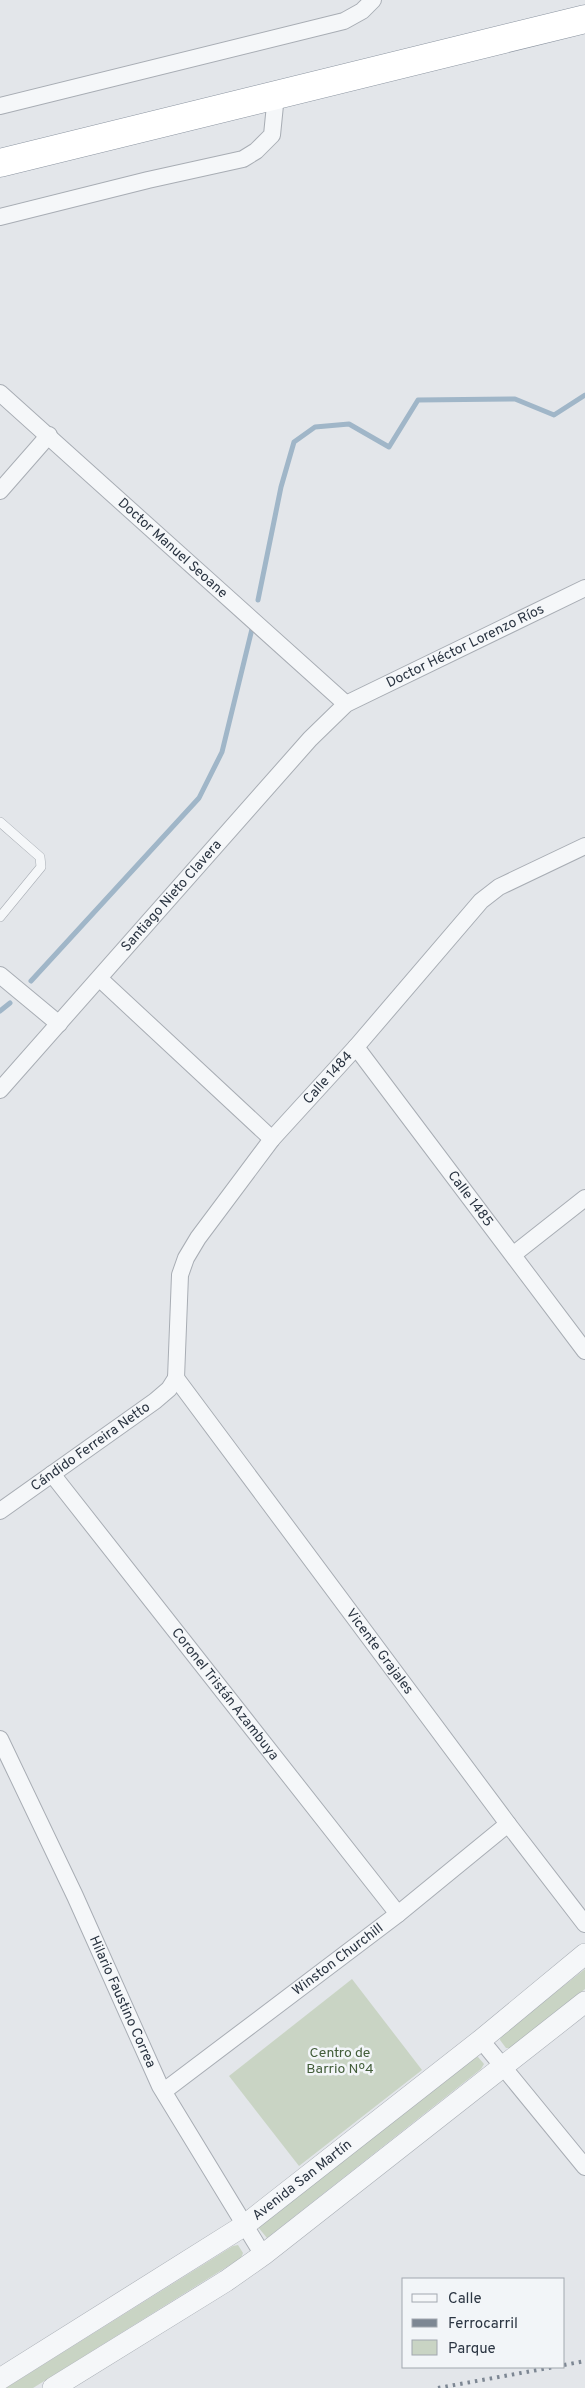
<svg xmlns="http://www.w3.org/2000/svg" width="585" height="2388" viewBox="0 0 585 2388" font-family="Overpass,sans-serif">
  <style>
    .green { fill: #c9d4c4 }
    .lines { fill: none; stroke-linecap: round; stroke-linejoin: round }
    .stream { stroke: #a0b6c8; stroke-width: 5 }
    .service-casing { stroke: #a8adb4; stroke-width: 10 }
    .minor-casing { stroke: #a8adb4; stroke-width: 18 }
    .tertiary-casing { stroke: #a8adb4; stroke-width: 22 }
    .trunk-casing { stroke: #8b94a0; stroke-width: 29 }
    .service { stroke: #f5f7f9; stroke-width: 9 }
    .minor { stroke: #f5f7f9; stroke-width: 16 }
    .tertiary { stroke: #f5f7f9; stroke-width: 21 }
    .trunk { stroke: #fff; stroke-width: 28 }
    .rail { stroke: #7d8793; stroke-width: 4; stroke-dasharray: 2.5 5; stroke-linecap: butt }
    .labels { text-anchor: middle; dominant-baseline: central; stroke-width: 5; stroke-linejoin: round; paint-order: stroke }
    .street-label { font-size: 14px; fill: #2b3542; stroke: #f2f5f8 }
    .park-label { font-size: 14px; fill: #425d39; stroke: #f2f5f8 }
  </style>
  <rect width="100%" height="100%" fill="#e3e6ea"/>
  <g class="green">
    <path d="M585,1969V1989L511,2048H506L500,2040L501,2035Z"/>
    <path d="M352,1979L422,2070L299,2166L229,2076Z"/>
    <path d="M478,2057L484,2064L481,2069L267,2238L258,2227L473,2058Z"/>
    <path d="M238,2245L243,2253L241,2258L33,2388H6L233,2246Z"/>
  </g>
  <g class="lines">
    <g class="stream">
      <path d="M258,600L281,487L294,442L315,427L349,424L389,447L418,400L515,399L554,415L585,395"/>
      <path d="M31,981L199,798L222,752L252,629"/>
      <path d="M0,1011L10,1003"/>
    </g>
    <defs>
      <path id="service" d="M0,822L40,857L41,867L0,917"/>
      <g id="minor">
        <path d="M0,106L344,21L362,11L373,0"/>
        <path d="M0,217L148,180L243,159L256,151L272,135L276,95"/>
        <path id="s1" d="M0,393L346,704"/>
        <path d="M0,491L49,435"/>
        <path d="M0,975L59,1024"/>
        <path d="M100,979L272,1139"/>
        <path id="s2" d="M356,1047L585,1351"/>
        <path id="s3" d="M0,1090L310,739L346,704L585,588"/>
        <path d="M514,1254L585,1198"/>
        <path id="s4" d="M176,1378L180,1275L186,1258L198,1238L272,1139L356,1047L481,901L499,887L585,846"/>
        <path id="s5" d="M176,1378L508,1824L585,1924"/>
        <path id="s6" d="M52,1474L398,1914"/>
        <path id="s7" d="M0,1511L155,1401L169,1389L176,1378"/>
        <path id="s8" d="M0,1739L75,1896L160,2086L263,2255"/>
        <path d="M481,2040L585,2167"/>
        <path id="s9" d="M164,2091L398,1914L508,1824"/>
      </g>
      <g id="tertiary">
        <path id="s10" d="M0,2379L245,2225L481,2040L585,1954"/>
        <path d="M53,2388L226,2281L263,2255L585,2002"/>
      </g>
      <path id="trunk" d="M0,163L585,19"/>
    </defs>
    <use href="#service" class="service-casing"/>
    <use href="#minor" class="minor-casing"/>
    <use href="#tertiary" class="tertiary-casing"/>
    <use href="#trunk" class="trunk-casing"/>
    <use href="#service" class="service"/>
    <use href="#minor" class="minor"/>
    <use href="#tertiary" class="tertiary"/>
    <use href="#trunk" class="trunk"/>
    <g class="rail">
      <path d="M564,2365L585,2361"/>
      <path d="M438,2388L554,2367"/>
    </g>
  </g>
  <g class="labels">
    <g class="street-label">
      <text stroke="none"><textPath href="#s1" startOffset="232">Doctor Manuel Seoane</textPath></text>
      <text stroke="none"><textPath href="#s3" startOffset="651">Doctor Héctor Lorenzo Ríos</textPath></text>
      <text stroke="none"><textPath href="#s3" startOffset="259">Santiago Nieto Clavera</textPath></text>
      <text stroke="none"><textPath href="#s4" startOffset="351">Calle 1484</textPath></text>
      <text stroke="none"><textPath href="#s2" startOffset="190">Calle 1485</textPath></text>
      <text stroke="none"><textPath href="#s7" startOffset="111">Cándido Ferreira Netto</textPath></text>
      <text stroke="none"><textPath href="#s5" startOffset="341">Vicente Grajales</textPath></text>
      <text stroke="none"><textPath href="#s6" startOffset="280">Coronel Tristán Azambuya</textPath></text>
      <text stroke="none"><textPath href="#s9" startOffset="218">Winston Churchill</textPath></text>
      <text stroke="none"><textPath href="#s8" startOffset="290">Hilario Faustino Correa</textPath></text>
      <text stroke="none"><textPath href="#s10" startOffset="362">Avenida San Martín</textPath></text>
    </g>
    <g class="park-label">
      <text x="340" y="2053">Centro de<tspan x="340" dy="16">Barrio Nº4</tspan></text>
    </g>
  </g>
  <rect x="402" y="2278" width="162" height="90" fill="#f2f5f8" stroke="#a2a8af"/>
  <rect x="412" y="2294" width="25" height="8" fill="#f5f7f9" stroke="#a2a8af"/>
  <text x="448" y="2303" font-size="15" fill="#2b3542">Calle</text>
  <rect x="412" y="2319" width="25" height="8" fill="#7d8793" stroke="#a2a8af"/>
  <text x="448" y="2328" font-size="15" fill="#2b3542">Ferrocarril</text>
  <rect x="412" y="2340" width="25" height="15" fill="#c9d4c4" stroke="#a2a8af"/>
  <text x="448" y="2353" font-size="15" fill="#2b3542">Parque</text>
</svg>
